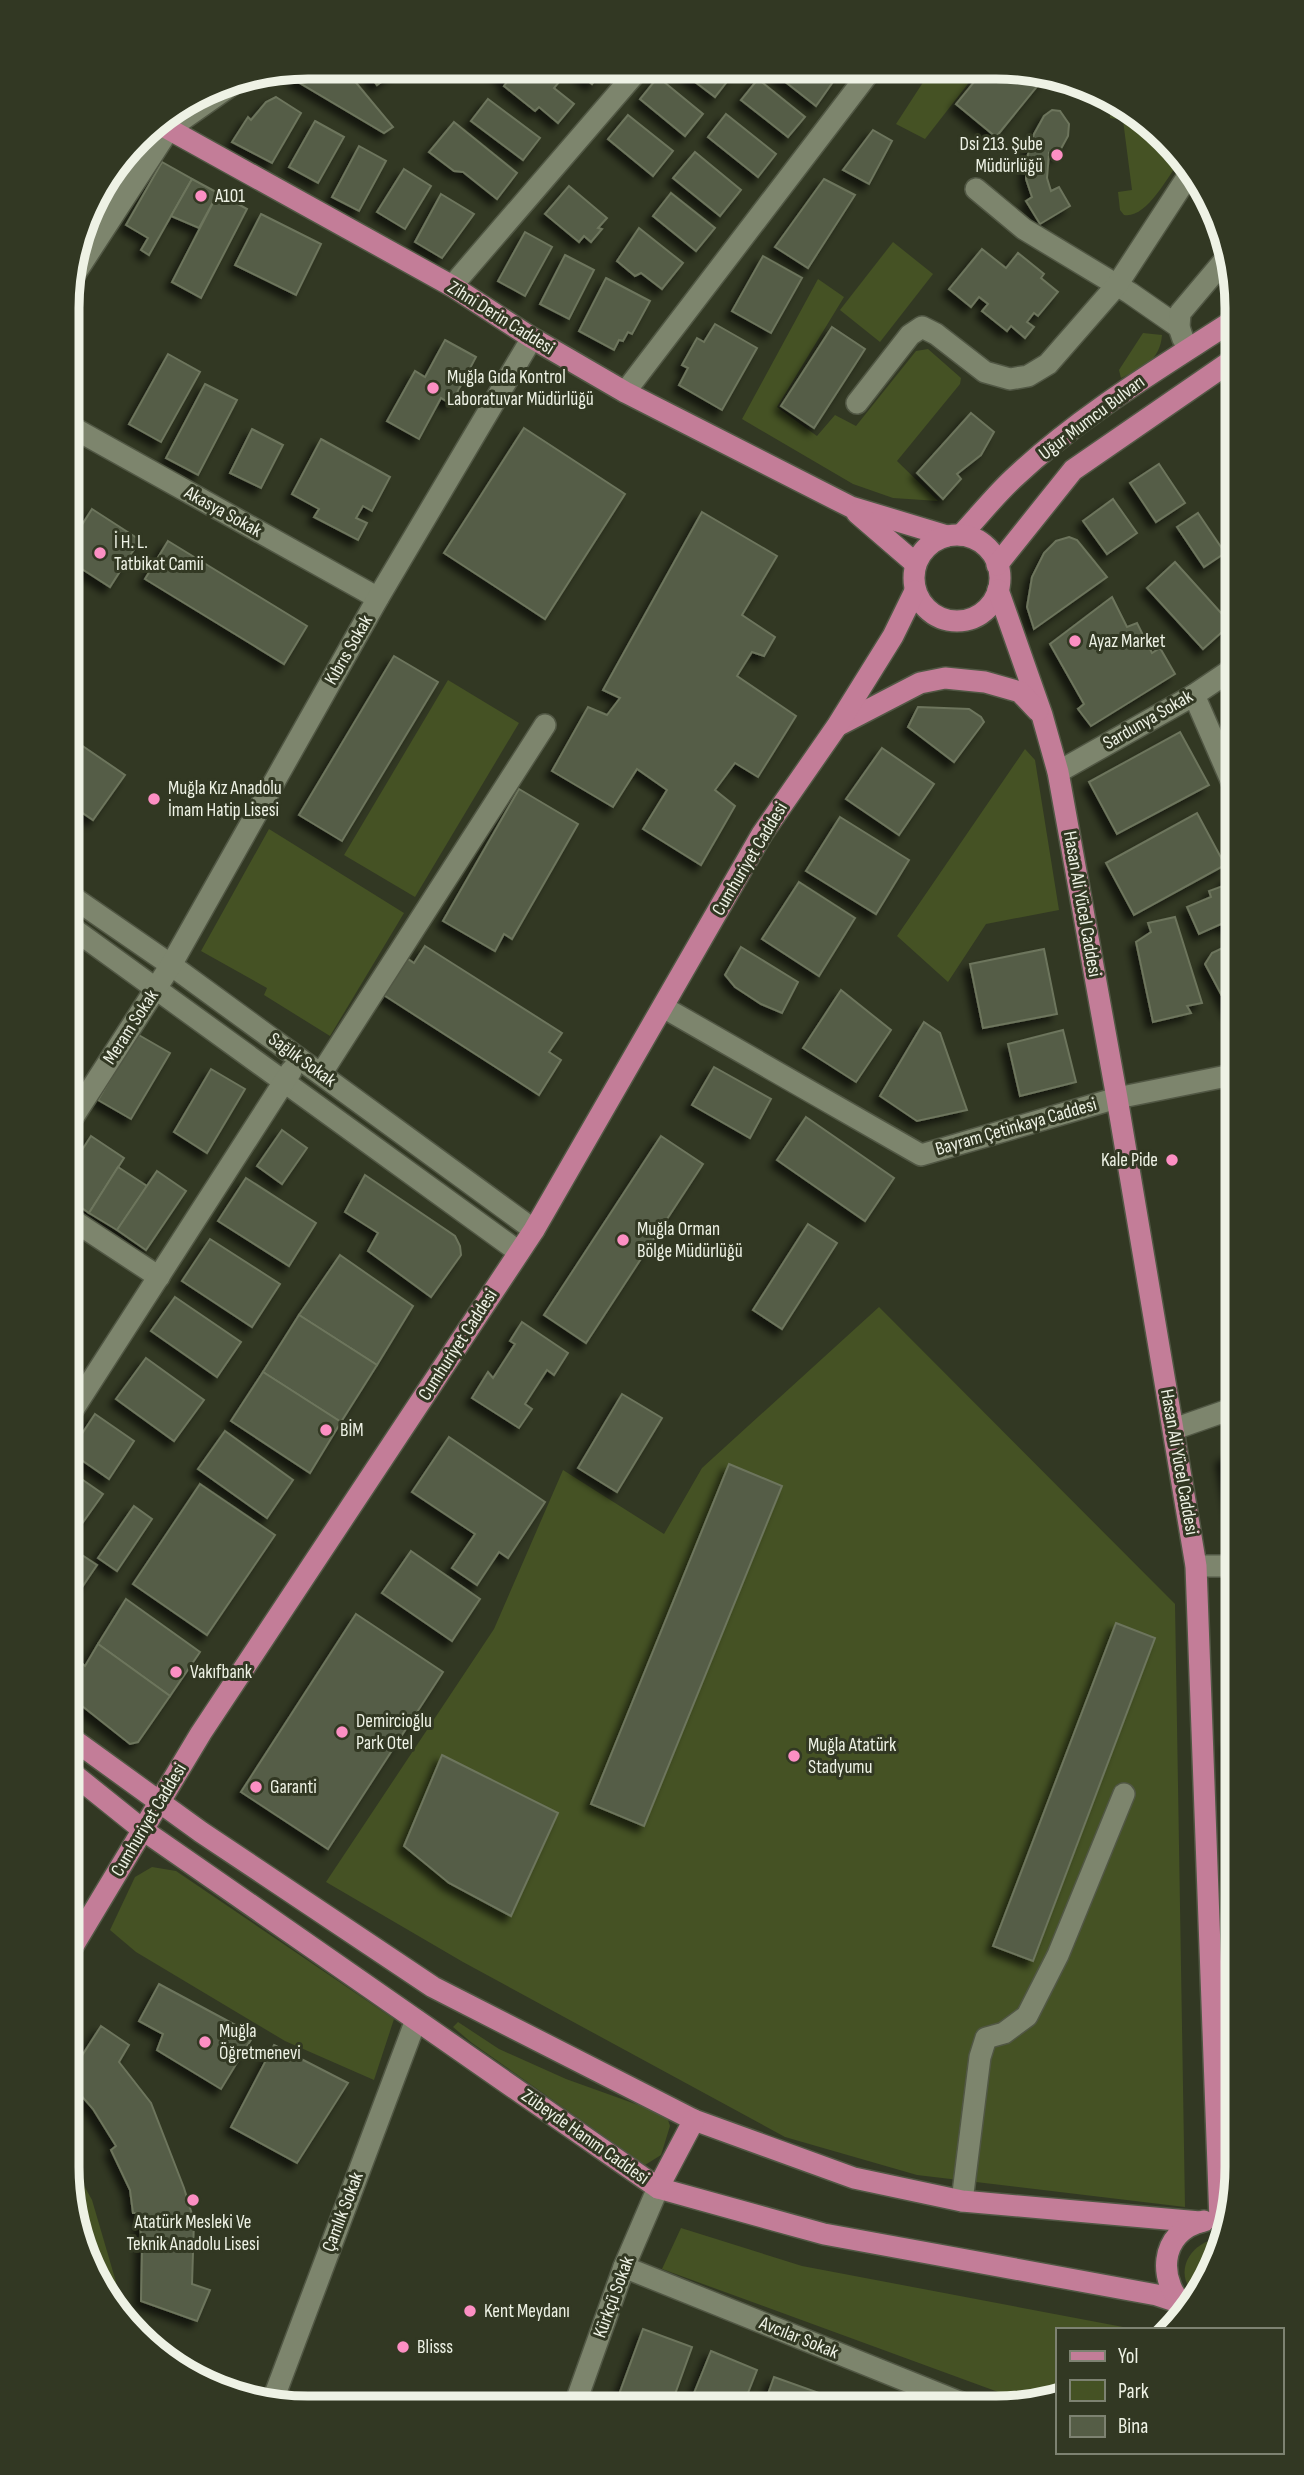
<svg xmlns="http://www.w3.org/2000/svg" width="1304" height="2475" viewBox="0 0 1304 2475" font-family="'Sofia Sans Condensed',sans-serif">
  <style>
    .green { fill: #455224 }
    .building { fill: #555d46; stroke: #6d755d; stroke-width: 2; filter: url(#shadow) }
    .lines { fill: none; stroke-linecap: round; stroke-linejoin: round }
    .minor-casing { stroke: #515744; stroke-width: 24 }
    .major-casing { stroke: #515744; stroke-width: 24 }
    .minor { stroke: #7d856d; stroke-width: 21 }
    .major { stroke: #c37d98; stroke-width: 21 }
    .poi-dot { fill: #fc8fc3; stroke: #323823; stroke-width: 2.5 }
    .labels { text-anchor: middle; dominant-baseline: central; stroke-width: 6; stroke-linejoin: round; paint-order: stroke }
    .poi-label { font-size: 19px; fill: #eef2e5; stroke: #323823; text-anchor: start }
    .street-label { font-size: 19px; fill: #eef2e5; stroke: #323823 }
    .rim { fill: none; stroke: #eef2e5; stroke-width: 9 }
  </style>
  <defs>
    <filter id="shadow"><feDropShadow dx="-6" dy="6" stdDeviation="3.5" flood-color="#0009"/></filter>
  </defs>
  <rect width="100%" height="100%" fill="#323823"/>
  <g class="green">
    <path d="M931,70L978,71L925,139L896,124Z"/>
    <path d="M1110,104L1155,126L1179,162C1167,178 1146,219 1124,215L1120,210L1118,192L1132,190L1123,120L1110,118Z"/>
    <path d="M893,242L933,274L880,342L840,310Z"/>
    <path d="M818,279L844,297L777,407L817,436L835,415L856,426L916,351L928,349L961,378L960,384L897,461L938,501L893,498L853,484L742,419Z"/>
    <path d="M1143,333L1162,335C1160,361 1142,368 1121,378L1119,370Z"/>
    <path d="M448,680L519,723L415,897L344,855Z"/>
    <path d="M1025,749L1035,760L1059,910L986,924L948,982L897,936Z"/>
    <path d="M269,829L404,913L330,1036L264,995L267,988L201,951Z"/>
    <path d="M879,1307L1175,1604L1185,2207L917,2175L785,2137L463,1962L326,1882L494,1629L563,1470L664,1534L702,1468Z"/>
    <path d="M152,1867L176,1871L394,2019L374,2080L285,2041L136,1952L110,1930L135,1877Z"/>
    <path d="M458,2022L499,2049L566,2079L655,2111L667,2117L670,2126L661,2155L645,2165L472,2043L453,2027Z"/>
    <path d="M67,2155L92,2200L116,2282L114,2297L79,2244Z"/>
    <path d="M681,2228L802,2266L1139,2330H1057V2398L1028,2403L662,2269Z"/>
    <path d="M1215,2239L1224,2241L1219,2259L1198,2297C1172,2277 1187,2245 1215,2239Z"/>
  </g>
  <g class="building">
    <path d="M308,66L343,67L393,127L384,133L293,79Z"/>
    <path d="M364,67H402L377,85Z"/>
    <path d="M498,68H543L559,82L554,88L574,104L558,123L539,107L535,111L504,86L507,82L495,72Z"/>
    <path d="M572,68H604L592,84Z"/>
    <path d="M678,69H727L733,74L715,97Z"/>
    <path d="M769,69L818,70L835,79L816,106Z"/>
    <path d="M983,71H1043L1048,73L996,137L956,104Z"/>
    <path d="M658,77L703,114L685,136L640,99Z"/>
    <path d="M758,79L805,117L788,137L741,100Z"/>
    <path d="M276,97L301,113L272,163L232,142L248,117L251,120L266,102Z"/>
    <path d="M488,99L540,138L523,160L471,121Z"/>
    <path d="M1052,110L1060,111L1069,124L1068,136L1057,156L1049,153L1047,178L1051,191L1059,187L1070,206L1040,224L1026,201L1032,197L1026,179V161L1034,134L1044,116Z"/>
    <path d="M726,114L776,154L758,177L708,137Z"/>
    <path d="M628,115L673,151L653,176L608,139Z"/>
    <path d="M315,121L344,137L318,183L289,167Z"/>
    <path d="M454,122L517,173L497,199L463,172L454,171L429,152Z"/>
    <path d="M873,130L892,141L869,184L843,170Z"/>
    <path d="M359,146L386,161L359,211L332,197Z"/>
    <path d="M695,152L741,190L720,216L673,178Z"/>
    <path d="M162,162L192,179L149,255L141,250L148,238L126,225Z"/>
    <path d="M404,169L431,186L405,229L377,212Z"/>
    <path d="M192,179L218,193L199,228L171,216Z"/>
    <path d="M824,179L855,195L808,268L775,247Z"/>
    <path d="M569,186L607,218L598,228L602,229L591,242L584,236L579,242L545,214Z"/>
    <path d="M218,193L247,209L201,298L172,282Z"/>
    <path d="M671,193L715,228L696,251L653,216Z"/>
    <path d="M441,194L474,214L442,258L415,242Z"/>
    <path d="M261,214L321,244L296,295L235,265Z"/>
    <path d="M639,228L683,263L662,289L641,273L635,276L617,261Z"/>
    <path d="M525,232L552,247L525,296L498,281Z"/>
    <path d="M982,249L1006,268L1018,253L1044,274L1041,278L1058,292L1038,316L1034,313L1027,322L1034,327L1025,338L1011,326L1007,331L982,311L988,304L979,297L971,307L949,289Z"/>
    <path d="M565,255L594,270L569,319L540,304Z"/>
    <path d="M763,256L802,278L771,333L732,311Z"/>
    <path d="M606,278L650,301L632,334L628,332L623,341L619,340L614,350L579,331Z"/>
    <path d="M715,324L757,348L722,410L679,385L688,368L682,365L697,338L704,342Z"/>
    <path d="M832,327L865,349L814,428L781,406Z"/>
    <path d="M445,340L476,357L451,404L441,398L419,439L387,421L415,371L425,377Z"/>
    <path d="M168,354L200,372L161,442L129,424Z"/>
    <path d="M205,384L237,400L198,475L166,458Z"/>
    <path d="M971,413L994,432L981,455L957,474L961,479L943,499L917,473Z"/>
    <path d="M524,428L625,494L545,619L444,553Z"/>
    <path d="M252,429L283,445L261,488L230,473Z"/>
    <path d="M321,439L390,477L372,511L363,506L356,518L367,523L358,540L314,517L319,509L292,494Z"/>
    <path d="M1159,464L1185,503L1156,522L1130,483Z"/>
    <path d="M1113,499L1137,533L1107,554L1083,521Z"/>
    <path d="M92,509L140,540L110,587L68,560V547Z"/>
    <path d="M702,512L777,556L742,615L775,637L764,656L752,652L737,676L796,716L758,777L735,763L715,790L735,806L701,865L643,829L667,790L637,769L613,807L552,771L588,707L607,715L620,698L603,690Z"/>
    <path d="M1198,513L1225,553L1204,567L1177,527Z"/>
    <path d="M1069,537L1077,540L1107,577L1034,629L1027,607L1032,577L1044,553L1056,541Z"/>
    <path d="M168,541L307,626L284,664L145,579Z"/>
    <path d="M1175,562L1231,624L1203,649L1147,588Z"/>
    <path d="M1112,597L1127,627L1137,623L1152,653L1160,648L1175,674L1091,726L1078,709L1084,704L1050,644Z"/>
    <path d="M394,656L438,682L342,841L299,815Z"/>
    <path d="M918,707L969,709L981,717L984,722L954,762L908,727Z"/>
    <path d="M1180,732L1209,785L1117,834L1089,782Z"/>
    <path d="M68,736L125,775L93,820L68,803Z"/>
    <path d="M882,748L934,784L899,835L846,799Z"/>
    <path d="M519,789L578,824L512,939L504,934L495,951L443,921Z"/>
    <path d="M1197,813L1225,865L1134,915L1106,863Z"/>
    <path d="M840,817L909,860L876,914L806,871Z"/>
    <path d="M1237,874V923L1225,928L1221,924L1199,934L1187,907L1211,897L1209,891L1226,885L1224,880Z"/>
    <path d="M799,882L855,918L819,976L762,939Z"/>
    <path d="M1175,917L1202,1003L1187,1006L1191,1013L1153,1022L1136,942L1151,932L1148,923Z"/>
    <path d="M1237,941V1015L1230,1011L1205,964L1212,953Z"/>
    <path d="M425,946L562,1033L549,1052L561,1060L539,1095L379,992L402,955L414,963Z"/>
    <path d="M741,947L798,982L782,1013L761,1004L735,987L725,975Z"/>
    <path d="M1044,949L1057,1014L983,1028L970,964Z"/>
    <path d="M841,990L891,1030L856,1082L803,1048Z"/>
    <path d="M924,1022L940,1033L967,1110L917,1121L880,1096Z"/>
    <path d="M1063,1030L1076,1082L1020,1096L1008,1044Z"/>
    <path d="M137,1034L170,1053L131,1119L98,1100Z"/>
    <path d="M714,1067L771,1099L750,1138L692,1105Z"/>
    <path d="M211,1069L245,1089L207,1153L174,1132Z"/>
    <path d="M806,1117L894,1178L865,1221L777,1160Z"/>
    <path d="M282,1130L307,1148L282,1184L257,1166Z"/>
    <path d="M91,1136L124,1158L89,1213L68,1198V1172Z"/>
    <path d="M661,1136L703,1164L586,1343L544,1315Z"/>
    <path d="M118,1167L147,1186L117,1230L89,1213Z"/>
    <path d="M157,1171L186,1191L146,1250L117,1230Z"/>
    <path d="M365,1175L455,1236L460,1246L461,1255L431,1297L368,1251L378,1233L345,1212Z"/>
    <path d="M246,1178L316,1223L289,1266L218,1221Z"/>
    <path d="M808,1224L837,1243L782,1329L753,1310Z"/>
    <path d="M210,1239L280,1284L252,1327L182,1281Z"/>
    <path d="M340,1255L413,1306L377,1365L299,1315Z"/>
    <path d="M175,1297L241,1342L217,1377L151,1331Z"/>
    <path d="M299,1315L377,1365L341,1422L263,1372Z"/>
    <path d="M522,1322L568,1353L554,1375L547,1370L525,1404L532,1409L519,1428L472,1398L488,1372L493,1378L515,1344L510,1341Z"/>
    <path d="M146,1358L204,1400L174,1441L116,1399Z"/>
    <path d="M263,1372L341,1422L310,1473L231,1421Z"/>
    <path d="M622,1394L662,1418L617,1492L578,1468Z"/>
    <path d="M95,1414L134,1441L109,1479L70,1452Z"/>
    <path d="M225,1431L293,1480L267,1518L198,1469Z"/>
    <path d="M449,1437L545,1502L508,1558L499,1552L477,1585L452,1568L475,1534L412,1492Z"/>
    <path d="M1237,1448V1536L1222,1458Z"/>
    <path d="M729,1464L782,1486L644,1826L591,1804Z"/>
    <path d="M67,1469L103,1494L79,1528L67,1520Z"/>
    <path d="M200,1484L275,1535L207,1635L133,1584Z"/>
    <path d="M134,1506L152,1519L117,1571L98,1558Z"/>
    <path d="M67,1545L97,1565L70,1605L67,1603Z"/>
    <path d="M411,1551L480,1599L452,1641L382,1593Z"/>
    <path d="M126,1599L200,1652L170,1696L98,1644Z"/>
    <path d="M356,1614L443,1672L328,1849L241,1792Z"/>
    <path d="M1116,1623L1155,1638L1033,1961L993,1946Z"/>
    <path d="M98,1644L170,1696L138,1742L130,1744L67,1694V1650L85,1666Z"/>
    <path d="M1237,1740V1792H1231L1229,1741Z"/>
    <path d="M442,1755L558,1813L511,1916L449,1883L404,1846Z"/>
    <path d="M159,1984L254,2035L221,2089L157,2050L163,2034L139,2021Z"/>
    <path d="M101,2026L129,2045L119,2062L151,2103L184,2188L194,2221L192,2284L210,2290L197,2321L141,2301L142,2249L139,2213H133L130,2190L111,2150L116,2146L93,2109L67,2079Z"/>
    <path d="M274,2045L348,2083L297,2163L231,2127Z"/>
    <path d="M643,2329L692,2347L670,2408L637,2407L617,2400Z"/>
    <path d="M711,2351L757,2370L742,2408H688Z"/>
    <path d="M774,2377L822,2394L817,2408H763Z"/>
    <path d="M838,2398L862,2408H834Z"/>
  </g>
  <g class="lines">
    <defs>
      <g id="minor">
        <path d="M976,189L1024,229L1130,293L1179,327"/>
        <path d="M69,283L169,129L239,80"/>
        <path d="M452,286L639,69"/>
        <path d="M1183,339L1179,327L1180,313L1229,255"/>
        <path d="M625,392L871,70"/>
        <path d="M857,403L910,335L922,327L936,334L985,372L1010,379L1028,376L1048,364L1117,285L1188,176"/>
        <path d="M68,425L378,598"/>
        <path d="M1194,695L1237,794"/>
        <path d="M1058,772L1194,695L1237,666"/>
        <path d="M68,894L171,965L534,1230"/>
        <path d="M68,925L519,1252"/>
        <path d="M663,1007L921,1155L1117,1098L1237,1074"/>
        <path d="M321,1074L545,725"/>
        <path d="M68,1125L171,965L378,598L532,338"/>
        <path d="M68,1217L159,1277"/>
        <path d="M67,1419L291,1071"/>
        <path d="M1174,1429L1237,1407"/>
        <path d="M1196,1566H1237"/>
        <path d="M1216,2085L1237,2086"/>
        <path d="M962,2201L980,2057L986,2038L1004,2033L1027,2016L1058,1955L1124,1794"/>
        <path d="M624,2267L974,2408"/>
        <path d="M271,2405L416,2020"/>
        <path d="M574,2407L624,2267L658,2188"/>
      </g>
      <g id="major">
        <path d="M156,122L452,286L532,338L625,392L851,507L947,536"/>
        <path d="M857,513L916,564"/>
        <path d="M961,535C979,516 996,494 1016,476C1082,414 1162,367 1237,318"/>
        <circle cx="957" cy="578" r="43"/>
        <path d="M997,565L1073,470L1237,357"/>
        <path d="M998,590L1042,715L1058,772L1117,1098L1196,1566L1220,2221"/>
        <path d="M839,725L920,683L945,678L985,682L1020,692L1038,711"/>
        <path d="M67,1735L201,1832L433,1987L694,2120L854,2178L962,2201L1200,2222"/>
        <path d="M67,1769L143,1830L658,2188L824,2234L1157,2295L1178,2302"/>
        <path d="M67,1956L201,1733L534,1230L762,834L837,726L893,636L915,591"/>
        <path d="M658,2188L694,2120"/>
        <path d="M1189,2311C1156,2284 1158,2231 1204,2221"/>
      </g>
    </defs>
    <use href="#minor" class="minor-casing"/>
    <use href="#major" class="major-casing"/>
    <use href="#minor" class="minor"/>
    <use href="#major" class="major"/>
  </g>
  <g class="poi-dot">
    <circle cx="1057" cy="155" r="7"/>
    <circle cx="201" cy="196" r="7"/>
    <circle cx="433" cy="388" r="7"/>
    <circle cx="100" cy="553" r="7"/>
    <circle cx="1075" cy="641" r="7"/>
    <circle cx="154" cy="799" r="7"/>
    <circle cx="1172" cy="1160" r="7"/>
    <circle cx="623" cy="1240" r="7"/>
    <circle cx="326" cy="1430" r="7"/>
    <circle cx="176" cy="1672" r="7"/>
    <circle cx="342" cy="1732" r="7"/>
    <circle cx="794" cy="1756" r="7"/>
    <circle cx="256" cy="1787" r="7"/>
    <circle cx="205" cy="2042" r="7"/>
    <circle cx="193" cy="2200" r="7"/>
    <circle cx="470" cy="2311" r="7"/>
    <circle cx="403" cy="2347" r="7"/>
  </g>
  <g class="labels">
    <g class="poi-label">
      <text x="1043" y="144" text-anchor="end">Dsi 213. Şube<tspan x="1043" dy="22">Müdürlüğü</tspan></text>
      <text x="215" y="196">A101</text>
      <text x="447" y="377">Muğla Gıda Kontrol<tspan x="447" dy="22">Laboratuvar Müdürlüğü</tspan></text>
      <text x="114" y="542">İ H. L.<tspan x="114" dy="22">Tatbikat Camii</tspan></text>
      <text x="1089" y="641">Ayaz Market</text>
      <text x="168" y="788">Muğla Kız Anadolu<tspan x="168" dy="22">İmam Hatip Lisesi</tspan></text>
      <text x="1158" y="1160" text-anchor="end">Kale Pide</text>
      <text x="637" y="1229">Muğla Orman<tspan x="637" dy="22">Bölge Müdürlüğü</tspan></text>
      <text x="340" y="1430">BİM</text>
      <text x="190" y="1672">Vakıfbank</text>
      <text x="356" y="1721">Demircioğlu<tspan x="356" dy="22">Park Otel</tspan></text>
      <text x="808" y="1745">Muğla Atatürk<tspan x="808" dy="22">Stadyumu</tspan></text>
      <text x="270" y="1787">Garanti</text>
      <text x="219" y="2031">Muğla<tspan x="219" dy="22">Öğretmenevi</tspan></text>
      <text x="193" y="2222" text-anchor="middle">Atatürk Mesleki Ve<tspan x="193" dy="22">Teknik Anadolu Lisesi</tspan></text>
      <text x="484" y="2311">Kent Meydanı</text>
      <text x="417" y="2347">Blisss</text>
    </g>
    <g class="street-label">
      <text transform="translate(501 318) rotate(32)">Zihni Derin Caddesi</text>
      <text transform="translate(1092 418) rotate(-37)">Uğur Mumcu Bulvarı</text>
      <text transform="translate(223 512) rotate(29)">Akasya Sokak</text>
      <text transform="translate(349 650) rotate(-60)">Kıbrıs Sokak</text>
      <text transform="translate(1148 720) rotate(-30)">Sardunya Sokak</text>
      <text transform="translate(750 859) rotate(-59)">Cumhuriyet Caddesi</text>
      <text transform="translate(1082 904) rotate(80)">Hasan Ali Yücel Caddesi</text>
      <text transform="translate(131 1027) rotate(-57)">Meram Sokak</text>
      <text transform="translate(302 1060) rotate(36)">Sağlık Sokak</text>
      <text transform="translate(1016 1127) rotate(-16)">Bayram Çetinkaya Caddesi</text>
      <text transform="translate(458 1345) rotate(-57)">Cumhuriyet Caddesi</text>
      <text transform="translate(1179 1462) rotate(80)">Hasan Ali Yücel Caddesi</text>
      <text transform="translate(149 1820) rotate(-59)">Cumhuriyet Caddesi</text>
      <text transform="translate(585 2137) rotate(35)">Zübeyde Hanım Caddesi</text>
      <text transform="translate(343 2212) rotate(-69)">Çamlık Sokak</text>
      <text transform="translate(614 2297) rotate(-70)">Kürkçü Sokak</text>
      <text transform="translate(799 2338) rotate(22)">Avcılar Sokak</text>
    </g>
  </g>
  <path d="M0 0H1304V2475H0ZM308 79H996A229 229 0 0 1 1225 308V2167A229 229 0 0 1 996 2396H308A229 229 0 0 1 79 2167V308A229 229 0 0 1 308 79Z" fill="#323823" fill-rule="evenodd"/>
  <path class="rim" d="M308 79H996A229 229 0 0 1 1225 308V2167A229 229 0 0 1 996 2396H308A229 229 0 0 1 79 2167V308A229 229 0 0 1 308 79Z"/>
  <rect x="1056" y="2328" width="228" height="126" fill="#323823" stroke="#7d8271" stroke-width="2"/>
  <rect x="1070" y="2351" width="35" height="10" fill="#c37d98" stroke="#7d8271" stroke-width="2"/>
  <text x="1118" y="2363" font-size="21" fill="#eef2e5">Yol</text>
  <rect x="1070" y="2380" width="35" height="21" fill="#455224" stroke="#7d8271" stroke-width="2"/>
  <text x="1118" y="2398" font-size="21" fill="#eef2e5">Park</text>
  <rect x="1070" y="2416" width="35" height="21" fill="#555d46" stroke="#7d8271" stroke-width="2"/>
  <text x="1118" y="2433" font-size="21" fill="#eef2e5">Bina</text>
</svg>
